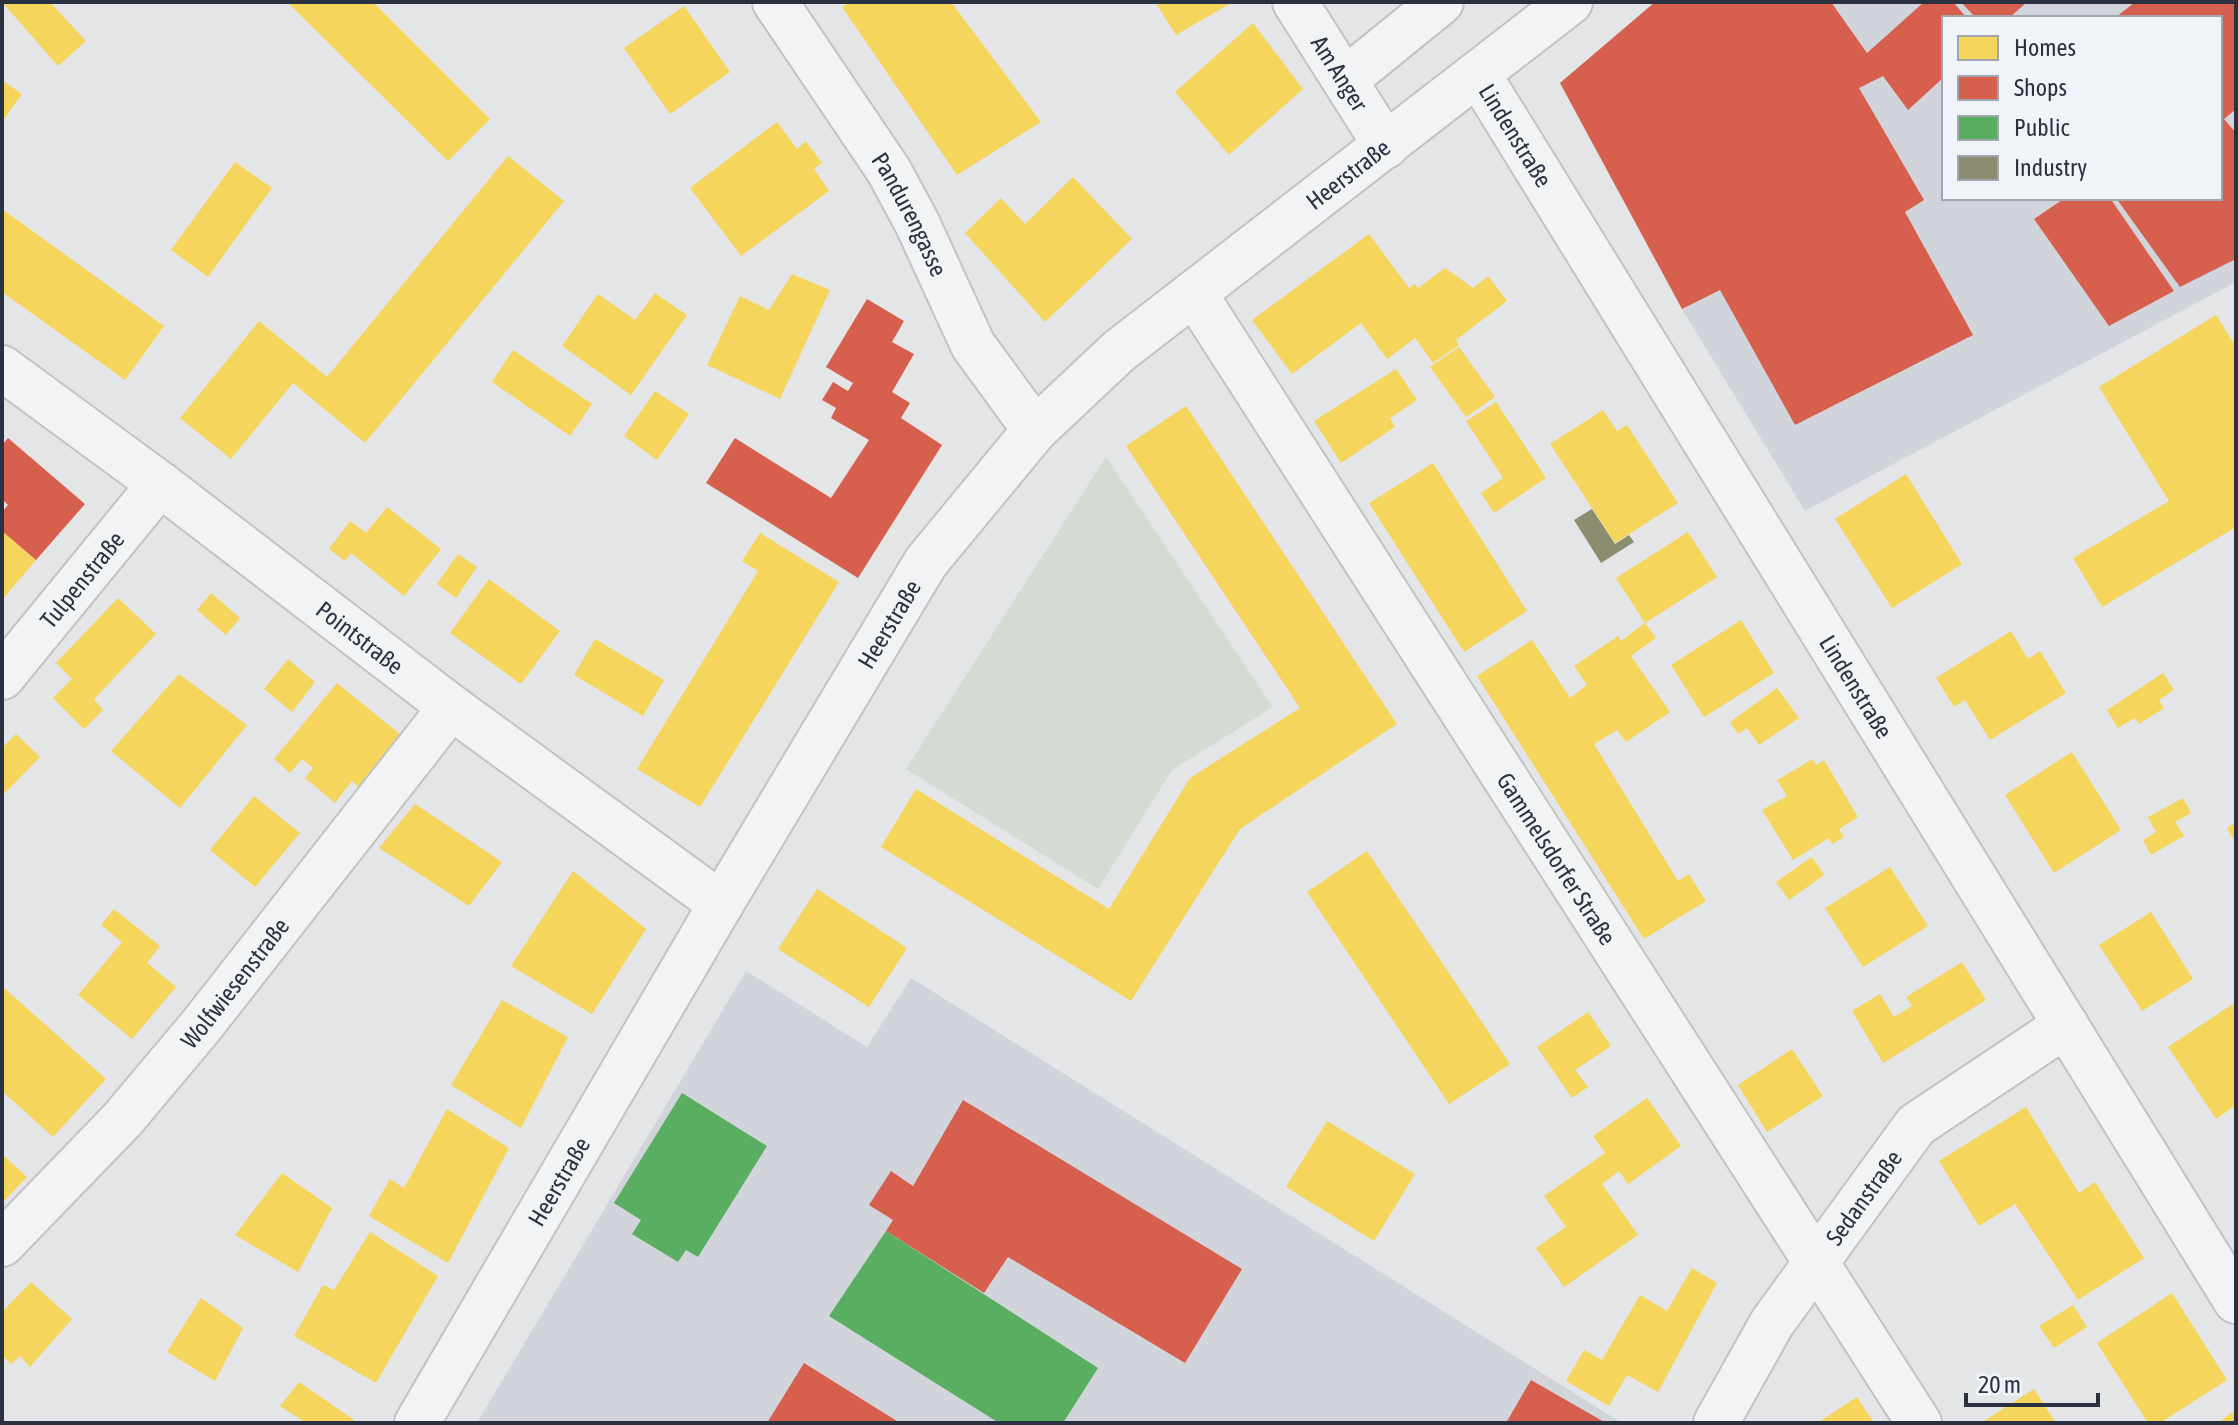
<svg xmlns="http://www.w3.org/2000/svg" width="2238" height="1425" viewBox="0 0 2238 1425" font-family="'Asap Condensed',sans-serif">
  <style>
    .built { fill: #d1d4da; fill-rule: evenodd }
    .green { fill: #d3dbd3 }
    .homes { fill: #f6d55c }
    .shops { fill: #d6604d }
    .public { fill: #5aae61 }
    .industry { fill: #8c8c6e }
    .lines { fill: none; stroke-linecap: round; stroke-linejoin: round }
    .minor-casing { stroke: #c1c3c5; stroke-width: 48 }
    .tertiary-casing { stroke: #c1c3c5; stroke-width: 48 }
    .minor { stroke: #f2f3f5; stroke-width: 44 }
    .tertiary { stroke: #f2f3f5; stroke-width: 44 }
    .labels { text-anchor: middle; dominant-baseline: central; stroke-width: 8; stroke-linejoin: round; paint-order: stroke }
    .street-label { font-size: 24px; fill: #2a3141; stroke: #f0f3f7 }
  </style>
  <rect width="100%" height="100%" fill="#e3e5e7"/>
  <g class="built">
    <path d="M1655,2H2236V282L1805,511L1682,309L1560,83ZM1944,18H2220V198H1944Z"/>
    <path d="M746,971L867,1047L911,978L1622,1423H477Z"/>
  </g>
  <path class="green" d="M1106,457L1273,707L1172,770L1098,889L906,769Z"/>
  <g class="homes">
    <path d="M2,2H50L86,41L58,66Z"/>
    <path d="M287,2H373L490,119L448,161Z"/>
    <path d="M851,2H951L1041,122L957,175L842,7Z"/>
    <path d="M1155,2H1233L1176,35Z"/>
    <path d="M684,6L730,72L670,114L624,48Z"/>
    <path d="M1253,23L1303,89L1229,155L1175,92Z"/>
    <path d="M2,80L22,94L2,122Z"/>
    <path d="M777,122L797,149L806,141L822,163L814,169L829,191L741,256L690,188Z"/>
    <path d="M508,156L564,201L365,443L293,383L231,459L180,418L259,321L327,377Z"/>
    <path d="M235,162L272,188L208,277L171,250Z"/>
    <path d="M1073,177L1132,239L1045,322L965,233L1001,198L1025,224Z"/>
    <path d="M2,209L164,326L125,380L2,292Z"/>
    <path d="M1369,234L1409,288L1415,284L1418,288L1445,268L1473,288L1488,276L1507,301L1456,340L1459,345L1433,363L1415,338L1387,359L1361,323L1292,374L1252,320Z"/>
    <path d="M792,274L830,290L780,399L707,365L740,296L769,310Z"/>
    <path d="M655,293L687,315L631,395L562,346L598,294L635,320Z"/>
    <path d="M2216,315L2236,347V527L2102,607L2073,558L2169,501L2099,387Z"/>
    <path d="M1459,347L1495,397L1466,417L1430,367Z"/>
    <path d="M513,350L592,404L570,436L492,382Z"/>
    <path d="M1396,369L1417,400L1390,418L1395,427L1341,463L1314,421Z"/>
    <path d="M655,391L689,414L657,460L624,436Z"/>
    <path d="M1496,402L1546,478L1494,513L1481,493L1503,478L1466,421Z"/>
    <path d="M1186,406L1397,724L1240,829L1131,1001L881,847L916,789L1109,909L1190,778L1300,708L1126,446Z"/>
    <path d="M1603,410L1617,431L1627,425L1678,503L1615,543L1550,444Z"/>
    <path d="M1433,463L1527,611L1464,652L1369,503Z"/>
    <path d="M1906,474L1962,564L1892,608L1835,519Z"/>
    <path d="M387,507L441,549L404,596L351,553L345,561L329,549L350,521L366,533Z"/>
    <path d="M2,531L36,560L2,600Z"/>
    <path d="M1688,532L1717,577L1645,623L1616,578Z"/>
    <path d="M760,533L839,582L700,807L637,769L758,571L742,561Z"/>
    <path d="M458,554L477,567L456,598L437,584Z"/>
    <path d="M489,579L560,631L521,684L450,633Z"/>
    <path d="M211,593L240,618L226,635L197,610Z"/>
    <path d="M118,598L156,634L94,699L103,710L84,729L53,698L72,679L56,663Z"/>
    <path d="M1741,620L1774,673L1704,717L1671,665Z"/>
    <path d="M1645,623L1656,638L1631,656L1670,712L1626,742L1617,730L1594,744L1678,881L1689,874L1706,901L1644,939L1477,676L1532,640L1570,698L1587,685L1574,666L1618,636L1621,641Z"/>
    <path d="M2011,631L2028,659L2040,651L2066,693L1990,740L1965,700L1954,707L1936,678Z"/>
    <path d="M595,639L664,680L643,716L574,675Z"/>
    <path d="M288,659L315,682L292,712L264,689Z"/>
    <path d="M2163,673L2174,690L2159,700L2164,708L2139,724L2135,718L2118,728L2107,710Z"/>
    <path d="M179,674L247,725L180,808L111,751Z"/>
    <path d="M337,683L407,740L364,792L352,781L335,803L305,778L313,768L302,759L290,773L274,759Z"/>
    <path d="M1777,688L1799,718L1759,745L1747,728L1738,734L1730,722Z"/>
    <path d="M16,734L40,757L2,796V748Z"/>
    <path d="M2072,752L2121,830L2054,873L2005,795Z"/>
    <path d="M1813,759L1816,765L1824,760L1858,817L1839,829L1844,837L1832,844L1829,838L1793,860L1762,810L1787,796L1777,780Z"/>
    <path d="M254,796L300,833L255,887L210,850Z"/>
    <path d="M2183,798L2191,813L2175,822L2184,836L2151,855L2143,840L2156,832L2148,817Z"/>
    <path d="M415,804L502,862L469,906L379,848Z"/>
    <path d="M2236,822V844L2227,828Z"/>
    <path d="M1367,851L1510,1064L1449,1104L1307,892Z"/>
    <path d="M1812,857L1824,875L1789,900L1776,882Z"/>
    <path d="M1890,867L1928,926L1863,967L1825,908Z"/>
    <path d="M573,871L646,929L592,1014L511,966Z"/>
    <path d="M817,889L907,948L869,1007L778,949Z"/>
    <path d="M114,909L160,946L147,963L176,987L132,1039L78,995L122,942L101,925Z"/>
    <path d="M2151,912L2193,979L2142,1011L2099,945Z"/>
    <path d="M1962,962L1986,1000L1883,1063L1852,1011L1880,994L1894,1017L1912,1006L1906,997Z"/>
    <path d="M2,986L106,1079L53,1137L2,1091Z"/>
    <path d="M502,1000L568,1037L521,1128L451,1085Z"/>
    <path d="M2236,1002V1105L2216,1119L2168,1047Z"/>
    <path d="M1588,1012L1611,1046L1575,1070L1588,1087L1572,1098L1537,1047Z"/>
    <path d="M1792,1049L1823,1096L1767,1132L1738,1085Z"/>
    <path d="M1647,1098L1681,1146L1628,1184L1619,1171L1602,1184L1638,1235L1564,1287L1536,1248L1566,1227L1544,1196L1605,1153L1593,1136Z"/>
    <path d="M2026,1107L2079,1193L2095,1182L2144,1258L2078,1300L2015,1204L1979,1226L1939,1161Z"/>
    <path d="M447,1109L509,1148L448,1263L369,1216L390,1179L404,1188Z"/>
    <path d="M1327,1121L1415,1174L1374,1241L1286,1187Z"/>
    <path d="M2,1154L27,1177L2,1203Z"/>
    <path d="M282,1173L332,1208L298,1272L235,1235Z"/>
    <path d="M370,1232L438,1276L376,1383L294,1336L323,1285L334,1290Z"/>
    <path d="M1692,1268L1717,1283L1658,1392L1627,1375L1609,1406L1566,1381L1584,1350L1602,1360L1640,1295L1667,1311Z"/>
    <path d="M31,1282L72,1319L30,1367L20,1356L11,1364L2,1355V1312Z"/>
    <path d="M2172,1293L2227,1380L2160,1423H2148L2097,1343Z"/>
    <path d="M201,1298L243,1328L215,1381L167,1352Z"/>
    <path d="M2073,1305L2087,1327L2054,1348L2039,1326Z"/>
    <path d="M299,1382L354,1420L353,1423H306L280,1406Z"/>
    <path d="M2034,1389L2056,1423H1981Z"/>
    <path d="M1857,1397L1874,1423H1817Z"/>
    <path d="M2236,1410V1423H2217Z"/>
  </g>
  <g class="shops">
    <path d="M1655,2H1831L1867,53L1924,2H1953L1967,18H1944V77L1908,110L1883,76L1859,88L1924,200L1905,212L1973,335L1795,425L1720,290L1682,309L1560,83Z"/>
    <path d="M1961,2H2027L2009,18H1976Z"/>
    <path d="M2135,2H2236V109L2224,119L2236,133V259L2180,287L2116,198H2220V18H2115Z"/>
    <path d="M2065,198H2110L2174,291L2109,326L2034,219Z"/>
    <path d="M867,299L904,321L892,342L914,354L892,392L910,403L901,418L942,445L858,578L706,483L735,438L831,498L869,440L831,418L836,408L822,400L833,382L848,391L853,383L826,367Z"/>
    <path d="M8,438L85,504L36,560L2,531V512L8,505L2,499V445Z"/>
    <path d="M963,1100L1242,1269L1185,1363L1008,1257L984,1293L886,1231L893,1220L869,1205L891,1171L913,1186Z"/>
    <path d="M804,1363L900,1423H767Z"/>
    <path d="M1531,1380L1606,1423H1506Z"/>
  </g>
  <g class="public">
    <path d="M682,1093L767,1146L698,1257L686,1250L678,1262L632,1234L641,1220L614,1203Z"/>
    <path d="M886,1231L1098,1368L1063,1423H999L829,1316Z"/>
  </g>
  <path class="industry" d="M1592,509L1615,544L1629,535L1634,542L1601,563L1574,520Z"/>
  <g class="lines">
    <defs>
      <g id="minor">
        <path id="s1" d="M775,2L889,171L917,223L973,345L1035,430"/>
        <path id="s2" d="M1295,2L1386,146"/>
        <path id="s3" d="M1478,74L2236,1301"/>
        <path d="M1345,80L1441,2"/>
        <path id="s4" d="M1194,293L1919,1423"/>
        <path id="s5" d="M2,368L160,484L451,707L721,904"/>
        <path id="s6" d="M2,677L160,484"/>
        <path id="s7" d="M2,1244L122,1120L201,1026L451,707"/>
        <path id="s8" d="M1716,1423L1772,1323L1916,1125L2066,1025"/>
      </g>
      <g id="tertiary">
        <path id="s9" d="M417,1423L721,904L926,562L1035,430L1119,351L1570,2"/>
      </g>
    </defs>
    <use href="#minor" class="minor-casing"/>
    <use href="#tertiary" class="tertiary-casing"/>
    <use href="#minor" class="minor"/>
    <use href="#tertiary" class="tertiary"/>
  </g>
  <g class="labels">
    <g class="street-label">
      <text stroke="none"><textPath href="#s2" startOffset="84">Am Anger</textPath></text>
      <text stroke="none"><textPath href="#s3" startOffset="72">Lindenstraße</textPath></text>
      <text stroke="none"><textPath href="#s9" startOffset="1576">Heerstraße</textPath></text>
      <text stroke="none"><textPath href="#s1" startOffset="252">Pandurengasse</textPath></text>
      <text stroke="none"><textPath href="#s6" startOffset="126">Tulpenstraße</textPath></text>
      <text stroke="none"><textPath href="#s9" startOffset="928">Heerstraße</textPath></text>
      <text stroke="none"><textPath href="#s5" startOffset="448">Pointstraße</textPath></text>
      <text stroke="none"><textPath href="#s3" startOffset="720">Lindenstraße</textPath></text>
      <text stroke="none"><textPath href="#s4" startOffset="672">Gammelsdorfer Straße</textPath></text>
      <text stroke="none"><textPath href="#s7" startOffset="350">Wolfwiesenstraße</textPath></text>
      <text stroke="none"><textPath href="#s9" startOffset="280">Heerstraße</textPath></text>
      <text stroke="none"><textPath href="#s8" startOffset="270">Sedanstraße</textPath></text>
    </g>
  </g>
  <rect width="2238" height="1425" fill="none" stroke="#2a3141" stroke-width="8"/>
  <rect x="1942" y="16" width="280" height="184" fill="#f0f3f7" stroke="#a1a5ae" stroke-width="2"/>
  <rect x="1958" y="36" width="40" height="24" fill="#f6d55c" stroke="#a1a5ae" stroke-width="2"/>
  <text x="2014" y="56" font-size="24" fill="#2a3141">Homes</text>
  <rect x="1958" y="76" width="40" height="24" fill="#d6604d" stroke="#a1a5ae" stroke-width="2"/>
  <text x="2014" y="96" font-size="24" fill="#2a3141">Shops</text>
  <rect x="1958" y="116" width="40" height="24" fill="#5aae61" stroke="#a1a5ae" stroke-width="2"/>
  <text x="2014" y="136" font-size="24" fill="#2a3141">Public</text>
  <rect x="1958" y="156" width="40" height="24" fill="#8c8c6e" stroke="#a1a5ae" stroke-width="2"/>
  <text x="2014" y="176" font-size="24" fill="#2a3141">Industry</text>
  <path d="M1966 1393v12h132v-12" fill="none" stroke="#2a3141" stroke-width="4"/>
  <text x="1978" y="1393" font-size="24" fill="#2a3141" stroke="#f0f3f7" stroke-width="6" paint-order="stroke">20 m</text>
</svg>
